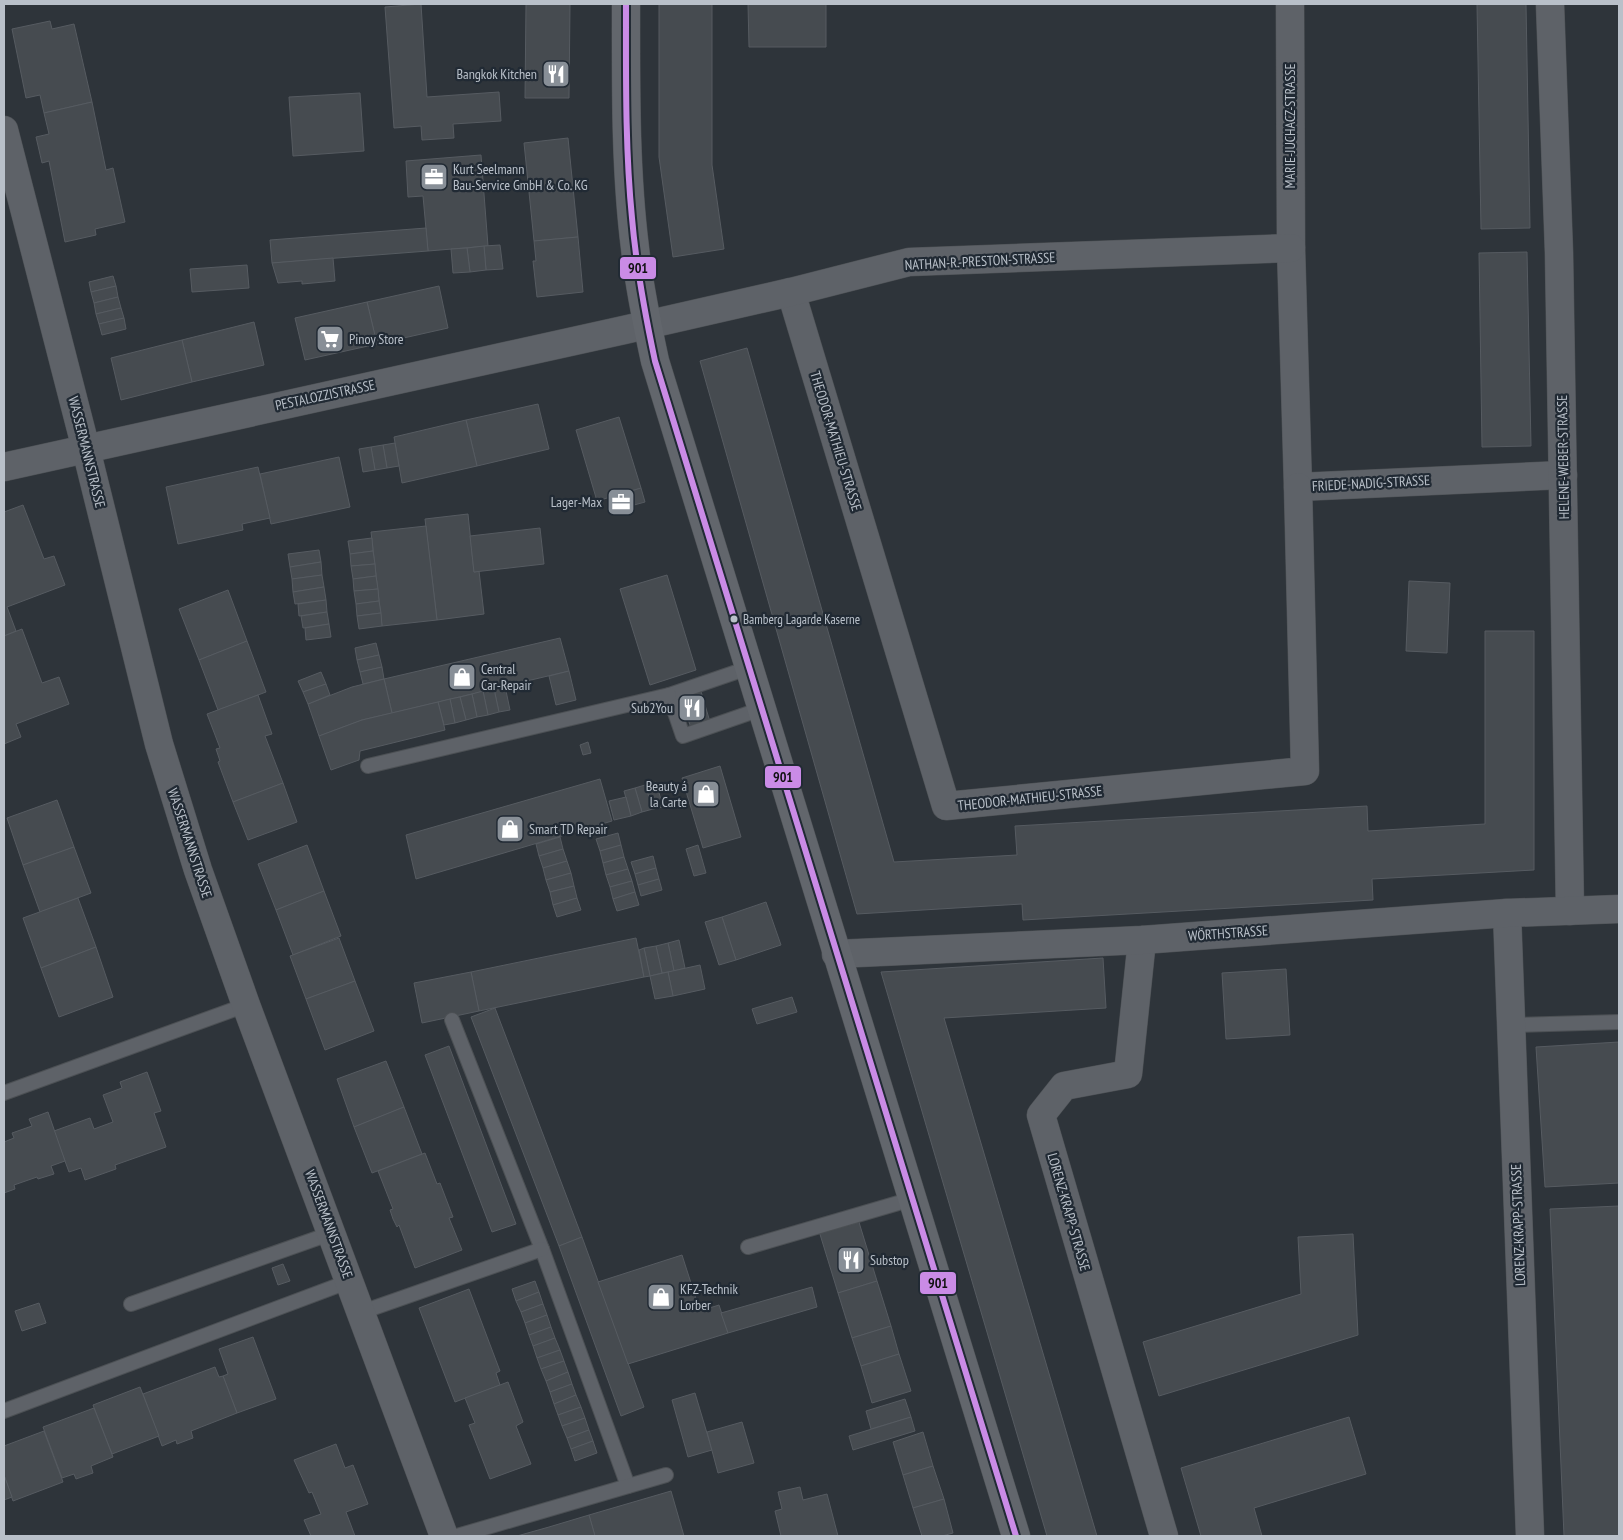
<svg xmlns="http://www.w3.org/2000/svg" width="1623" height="1540" viewBox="0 0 1623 1540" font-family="'PT Sans Narrow',sans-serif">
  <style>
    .building { fill: #464b50; stroke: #565b61 }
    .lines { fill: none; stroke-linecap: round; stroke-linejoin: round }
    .lane-casing { stroke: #4c5054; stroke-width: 16 }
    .street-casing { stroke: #4c5054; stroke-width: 29 }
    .secondary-casing { stroke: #4c5054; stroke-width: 29 }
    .lane { stroke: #5e6268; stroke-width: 14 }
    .street { stroke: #5e6268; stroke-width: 28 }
    .secondary { stroke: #62666c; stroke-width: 28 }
    .bus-1-casing { stroke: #212a34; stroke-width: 10 }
    .bus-1 { stroke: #ca8be6; stroke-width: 6 }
    .bus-dot { fill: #b9c0c9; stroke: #212a34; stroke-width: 2 }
    .labels { text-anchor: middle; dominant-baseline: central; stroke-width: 4.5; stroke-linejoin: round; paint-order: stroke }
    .bus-label { font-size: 13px; fill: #b9c0c9; stroke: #212a34; text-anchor: start }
    .poi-label { font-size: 14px; fill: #b9c0c9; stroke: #212a34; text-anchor: start }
    .street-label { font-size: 14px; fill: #b9c0c9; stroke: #212a34 }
    .line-badge { stroke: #212a34; stroke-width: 2 }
    .pale-badge-label { font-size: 14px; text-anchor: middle; font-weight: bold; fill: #111 }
  </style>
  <rect width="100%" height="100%" fill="#2e343a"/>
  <g class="building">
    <path d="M421,4L427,97L499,92L501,121L453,124L454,138L422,140L421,126L394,128L385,7Z"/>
    <path d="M526,4H570L569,98H525Z"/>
    <path d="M659,4H712V165L724,249L673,257L659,157Z"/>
    <path d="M748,4H826V47H749Z"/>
    <path d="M1477,4H1526L1530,228L1481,229Z"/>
    <path d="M50,21L52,29L74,24L92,102L44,113L40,95L26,98L12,29Z"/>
    <path d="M360,93L364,151L293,156L289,97Z"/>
    <path d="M92,102L106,170L113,168L125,222L95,229L96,235L65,242L49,161L42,163L36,137L49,134L44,113Z"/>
    <path d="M568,138L578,237L534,241L524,143Z"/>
    <path d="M481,155L488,246L428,251L423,196L408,197L406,161Z"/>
    <path d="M426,228L428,251L272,263L270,240Z"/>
    <path d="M578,237L583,292L537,297L533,261H536L534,241Z"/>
    <path d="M500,245L503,269L486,270L484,246Z"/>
    <path d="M484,246L486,270L470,272L467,248Z"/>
    <path d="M467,248L470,272L453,273L451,249Z"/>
    <path d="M1527,252L1531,446L1482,447L1479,253Z"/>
    <path d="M333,258L335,281L302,284V281L278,283L272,263Z"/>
    <path d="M247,265L249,288L192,292L190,269Z"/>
    <path d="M113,276L116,286L91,292L89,282Z"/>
    <path d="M116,286L118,297L94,303L91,292Z"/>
    <path d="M439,286L448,328L377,344L367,302Z"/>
    <path d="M118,297L121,308L96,314L94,303Z"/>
    <path d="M367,302L377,344L305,360L295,318Z"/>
    <path d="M121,308L124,318L99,324L96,314Z"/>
    <path d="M124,318L126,329L102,335L99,324Z"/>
    <path d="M254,322L264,365L192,382L182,340Z"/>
    <path d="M182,340L192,382L121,400L111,358Z"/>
    <path d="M747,348L894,862L1017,855L1015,826L1367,806L1368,831L1485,824V631H1534V870L1372,879L1373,900L1023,920L1022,904L857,914L700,361Z"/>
    <path d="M538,404L549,449L477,466L466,420Z"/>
    <path d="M619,417L641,488L597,501L576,430Z"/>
    <path d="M466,420L477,466L402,483L394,437Z"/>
    <path d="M395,443L399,466L387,468L383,445Z"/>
    <path d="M383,445L387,468L375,470L371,447Z"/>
    <path d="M371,447L375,470L363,472L359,449Z"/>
    <path d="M339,457L350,507L271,524L260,474Z"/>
    <path d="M258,467L270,518L242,524L243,530L178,544L166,487Z"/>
    <path d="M641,488L645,502L616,510L612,497Z"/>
    <path d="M23,505L44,559L54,556L65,585L7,607L16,631L4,636V512Z"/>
    <path d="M468,514L474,572L479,571L484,614L437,620L425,519Z"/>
    <path d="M426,526L437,620L382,626L371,532Z"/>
    <path d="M540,528L544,564L474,572L470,536Z"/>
    <path d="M372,538L373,551L350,554L348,541Z"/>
    <path d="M319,550L321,562L290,567L288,554Z"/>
    <path d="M373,551L375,564L351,566L350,554Z"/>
    <path d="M321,562L322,575L292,579L290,567Z"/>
    <path d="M375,564L376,576L353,579L351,566Z"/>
    <path d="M322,575L324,587L293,592L292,579Z"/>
    <path d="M667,575L696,670L650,685L620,589Z"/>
    <path d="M376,576L378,589L354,591L353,579Z"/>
    <path d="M1409,581L1450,583L1447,653L1406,651Z"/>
    <path d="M324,587L326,600L295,604L293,592Z"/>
    <path d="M378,589L379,601L356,604L354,591Z"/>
    <path d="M228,590L247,641L199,660L179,609Z"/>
    <path d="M326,600L327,612L299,616L298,604Z"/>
    <path d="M379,601L381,613L357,616L356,604Z"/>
    <path d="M327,612L329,624L303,628L301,616Z"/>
    <path d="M381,613L382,626L359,629L357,616Z"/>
    <path d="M329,624L331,637L306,640L305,628Z"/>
    <path d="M22,629L42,683L59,677L69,704L16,724L21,737L4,744V636Z"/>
    <path d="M560,638L569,671L392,713L384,679Z"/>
    <path d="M247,641L266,692L218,710L199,660Z"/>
    <path d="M376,643L379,655L357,660L355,648Z"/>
    <path d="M379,655L382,667L360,672L357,660Z"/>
    <path d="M382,667L384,679L363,684L360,672Z"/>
    <path d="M569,671L576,700L556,705L549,676Z"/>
    <path d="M321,672L326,684L303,692L298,681Z"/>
    <path d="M384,679L392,713L362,720L319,736L308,704L352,687Z"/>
    <path d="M326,684L330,695L308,704L303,692Z"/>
    <path d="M505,686L510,710L499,712L494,689Z"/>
    <path d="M700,688L710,722L691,728L680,695Z"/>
    <path d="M494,689L499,712L488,715L483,691Z"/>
    <path d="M483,691L488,715L477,717L472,694Z"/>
    <path d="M472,694L477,717L466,720L460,697Z"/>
    <path d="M258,695L272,734L265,736L283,783L233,802L218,762L220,761L216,749L220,748L207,714Z"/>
    <path d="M460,697L466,720L455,723L450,699Z"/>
    <path d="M450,699L455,723L444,725L438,702Z"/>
    <path d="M438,702L445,730L360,751L359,760L331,770L319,736L362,720Z"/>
    <path d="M588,742L591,753L583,755L580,745Z"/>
    <path d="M720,766L741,837L703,848L682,778Z"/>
    <path d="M600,779L612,821L416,879L406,835Z"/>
    <path d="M656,782L663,807L653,809L645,785Z"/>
    <path d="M283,783L297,822L248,840L233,802Z"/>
    <path d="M645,785L653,809L642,812L635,788Z"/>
    <path d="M635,788L642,812L631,816L624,791Z"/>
    <path d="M626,797L631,816L614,820L609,801Z"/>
    <path d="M57,800L74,847L23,865L7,818Z"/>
    <path d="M618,833L621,845L600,851L596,839Z"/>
    <path d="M560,837L563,849L539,856L536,844Z"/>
    <path d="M307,845L324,891L276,910L258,864Z"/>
    <path d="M621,845L624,857L603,863L600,851Z"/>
    <path d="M698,845L706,873L694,876L686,849Z"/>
    <path d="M74,847L91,893L40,912L23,865Z"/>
    <path d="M563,849L567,861L543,868L539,856Z"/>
    <path d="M653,856L656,868L635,874L631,862Z"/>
    <path d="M624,857L628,869L606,875L603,863Z"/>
    <path d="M567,861L571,873L546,880L543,868Z"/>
    <path d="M656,868L659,879L638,885L635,874Z"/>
    <path d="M628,869L632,881L610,887L606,875Z"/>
    <path d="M571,873L574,886L550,892L546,880Z"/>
    <path d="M659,879L662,890L641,896L638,885Z"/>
    <path d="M632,881L635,892L613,899L610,887Z"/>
    <path d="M574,886L577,898L553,905L550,892Z"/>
    <path d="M324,891L341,936L293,955L276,910Z"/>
    <path d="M635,892L639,905L617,911L613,899Z"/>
    <path d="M78,898L96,947L41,968L23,918Z"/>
    <path d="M577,898L581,910L557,917L553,905Z"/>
    <path d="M766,902L781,945L736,960L722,917Z"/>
    <path d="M722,917L736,960L719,965L705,922Z"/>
    <path d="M339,938L355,981L306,999L290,956Z"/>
    <path d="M636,938L644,977L479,1011L471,972Z"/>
    <path d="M679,940L685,968L674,971L668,943Z"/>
    <path d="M668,943L674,971L662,973L656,946Z"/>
    <path d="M656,946L662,973L650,976L644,948Z"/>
    <path d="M96,947L113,997L59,1017L41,968Z"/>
    <path d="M644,948L650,976L644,977L639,950Z"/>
    <path d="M1103,958L1106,1008L944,1018L1097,1536H1047L881,972Z"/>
    <path d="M700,965L705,989L673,996L668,972Z"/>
    <path d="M1286,969L1290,1035L1226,1039L1222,973Z"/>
    <path d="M471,972L479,1011L422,1023L414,983Z"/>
    <path d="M668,972L673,996L655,999L650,976Z"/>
    <path d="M355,981L374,1031L325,1050L306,999Z"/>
    <path d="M792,997L797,1012L757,1024L752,1009Z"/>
    <path d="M495,1008L582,1237L559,1246L471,1017Z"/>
    <path d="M1619,1042V1183L1545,1187L1536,1047Z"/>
    <path d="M449,1046L516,1224L492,1232L425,1055Z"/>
    <path d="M386,1061L404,1107L354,1127L337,1079Z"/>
    <path d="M147,1072L161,1111L154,1113L166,1147L115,1165L116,1169L85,1180L81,1168L69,1172L54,1131L90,1118L94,1129L113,1122L103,1095L122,1088L120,1082Z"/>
    <path d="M404,1107L422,1154L372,1173L354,1127Z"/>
    <path d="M48,1112L65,1161L51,1166L54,1174L38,1179L37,1177L14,1185L15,1189L4,1193V1142L14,1138L12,1133L32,1126L29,1119Z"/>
    <path d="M425,1153L437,1184L440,1183L453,1217L449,1218L462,1250L415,1268L399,1225L397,1227L393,1219L390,1210L393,1209L378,1171Z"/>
    <path d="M1619,1206V1536H1564L1550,1209Z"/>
    <path d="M858,1219L877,1281L838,1293L819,1231Z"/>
    <path d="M1353,1234L1358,1335L1159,1396L1143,1342L1301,1294L1298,1237Z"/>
    <path d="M582,1237L644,1407L621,1416L559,1246Z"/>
    <path d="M682,1255L700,1311L719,1305L728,1333L628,1364L598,1282Z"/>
    <path d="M283,1264L290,1281L278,1285L272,1268Z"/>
    <path d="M535,1281L539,1292L516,1301L512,1289Z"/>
    <path d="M877,1281L891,1326L852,1338L838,1293Z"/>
    <path d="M812,1287L817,1307L728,1333L721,1313Z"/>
    <path d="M469,1289L500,1371L496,1373L500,1385L455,1402L419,1308Z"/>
    <path d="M539,1292L543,1304L521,1312L516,1301Z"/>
    <path d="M39,1303L46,1323L22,1331L15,1311Z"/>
    <path d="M543,1304L547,1315L525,1323L521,1312Z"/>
    <path d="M547,1315L551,1327L529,1335L525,1323Z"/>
    <path d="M891,1326L899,1354L861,1366L852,1338Z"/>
    <path d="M551,1327L555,1338L533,1346L529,1335Z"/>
    <path d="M253,1337L276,1399L237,1413L223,1376L228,1374L219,1349Z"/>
    <path d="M555,1338L560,1350L537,1358L533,1346Z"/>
    <path d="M560,1350L564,1361L541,1369L537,1358Z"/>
    <path d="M899,1354L911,1391L872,1403L861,1366Z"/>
    <path d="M564,1361L568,1372L546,1381L541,1369Z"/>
    <path d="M215,1367L219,1377L223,1376L237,1413L191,1431L193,1438L177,1444L176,1440L162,1446L143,1394Z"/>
    <path d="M568,1372L572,1384L550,1392L546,1381Z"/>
    <path d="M508,1382L523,1422L516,1426L531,1464L490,1479L469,1425L475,1423L465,1398Z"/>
    <path d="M572,1384L576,1395L554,1404L550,1392Z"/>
    <path d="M140,1387L159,1436L112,1454L93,1405Z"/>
    <path d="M695,1393L712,1450L688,1457L672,1400Z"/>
    <path d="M576,1395L581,1407L558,1415L554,1404Z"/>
    <path d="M905,1399L911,1417L871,1429L866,1411Z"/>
    <path d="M581,1407L585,1418L562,1426L558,1415Z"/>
    <path d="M94,1408L113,1457L91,1466L93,1473L76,1479L74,1474L62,1478L43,1427Z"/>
    <path d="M911,1417L915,1431L853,1450L849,1436Z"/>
    <path d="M1349,1417L1366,1474L1254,1508L1262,1536H1201L1181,1468Z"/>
    <path d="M585,1418L589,1430L567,1438L562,1426Z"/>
    <path d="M742,1422L754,1463L718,1473L707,1432Z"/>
    <path d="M589,1430L593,1441L571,1449L567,1438Z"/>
    <path d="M44,1431L63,1482L13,1501L4,1475V1446Z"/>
    <path d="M923,1432L933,1466L903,1475L893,1442Z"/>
    <path d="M593,1441L597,1453L575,1461L571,1449Z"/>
    <path d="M336,1444L345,1468L353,1465L368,1504L346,1512L355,1536H311L304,1520L321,1514L312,1492L309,1493L294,1460Z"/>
    <path d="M933,1466L944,1499L913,1508L903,1475Z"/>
    <path d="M4,1475L12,1497L4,1500Z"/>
    <path d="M800,1487L803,1500L827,1494L838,1536H781L775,1511L782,1509L778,1492Z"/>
    <path d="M671,1491L684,1536H595L589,1515Z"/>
    <path d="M944,1499L953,1533L942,1536H922L913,1508Z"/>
    <path d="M589,1515L595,1536H517L549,1527Z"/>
  </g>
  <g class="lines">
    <defs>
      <g id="lane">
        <path d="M748,668L669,695L683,736L761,709"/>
        <path d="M368,766L669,695"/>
        <path d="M452,1020L542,1249L628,1486"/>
        <path d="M1511,1025L1619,1022"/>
        <path d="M4,1093L246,1005"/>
        <path d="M748,1247L912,1199"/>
        <path d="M131,1304L332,1233"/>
        <path d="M362,1312L542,1249"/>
        <path d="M4,1411L350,1281"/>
        <path d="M457,1536L666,1475"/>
      </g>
      <g id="street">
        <path d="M1290,4L1291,248L1298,487L1563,475"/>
        <path d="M1550,4L1559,253L1570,911"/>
        <path d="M4,130L86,449L159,744L198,870L246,1005L444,1536"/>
        <path d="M791,292L946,806L1305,771L1298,487"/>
        <path d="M4,467L624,330L791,292L909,262L1291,248"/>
        <path d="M1507,913L1530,1536"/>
        <path d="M1142,940L1128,1074L1064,1086L1041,1115L1164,1536"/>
        <path d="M836,954L1142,940L1507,913L1619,909"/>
      </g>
      <path id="secondary" d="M626,4C626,85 625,168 635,248C639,286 647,324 655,361L1016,1536"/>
    </defs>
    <use href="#lane" class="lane-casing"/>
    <use href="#street" class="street-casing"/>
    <use href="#secondary" class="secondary-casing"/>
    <use href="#lane" class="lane"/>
    <use href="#street" class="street"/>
    <use href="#secondary" class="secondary"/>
    <defs>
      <path id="bus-1" d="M626,4C626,75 625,147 632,218C636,266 645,314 655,361L1016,1536"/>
    </defs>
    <use href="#bus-1" class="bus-1-casing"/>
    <use href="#bus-1" class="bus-1"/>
  </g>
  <defs>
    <symbol id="restaurant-square" viewBox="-11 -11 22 22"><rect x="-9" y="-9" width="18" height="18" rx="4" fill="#888f97" stroke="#212a34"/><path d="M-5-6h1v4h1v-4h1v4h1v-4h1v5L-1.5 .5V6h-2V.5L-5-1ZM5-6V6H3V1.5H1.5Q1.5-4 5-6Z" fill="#fff"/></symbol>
    <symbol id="office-square" viewBox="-11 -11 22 22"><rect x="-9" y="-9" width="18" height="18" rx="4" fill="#888f97" stroke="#212a34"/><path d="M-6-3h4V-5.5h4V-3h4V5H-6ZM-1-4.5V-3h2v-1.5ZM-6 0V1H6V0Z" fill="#fff"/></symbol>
    <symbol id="supermarket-square" viewBox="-11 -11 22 22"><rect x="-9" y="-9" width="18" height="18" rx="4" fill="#888f97" stroke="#212a34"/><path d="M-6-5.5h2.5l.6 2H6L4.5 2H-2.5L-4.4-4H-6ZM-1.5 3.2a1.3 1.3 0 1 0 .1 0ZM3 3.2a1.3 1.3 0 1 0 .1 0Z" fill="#fff"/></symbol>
    <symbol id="shop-square" viewBox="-11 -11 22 22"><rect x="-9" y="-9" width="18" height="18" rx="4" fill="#888f97" stroke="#212a34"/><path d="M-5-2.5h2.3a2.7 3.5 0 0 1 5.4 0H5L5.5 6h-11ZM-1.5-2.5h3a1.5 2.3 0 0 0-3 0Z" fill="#fff"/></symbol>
  </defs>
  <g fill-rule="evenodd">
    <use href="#restaurant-square" x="540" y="58" width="32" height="32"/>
    <use href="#office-square" x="418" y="161" width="32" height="32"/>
    <use href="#supermarket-square" x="314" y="323" width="32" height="32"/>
    <use href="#office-square" x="605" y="486" width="32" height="32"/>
    <use href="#shop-square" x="446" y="661" width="32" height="32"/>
    <use href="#restaurant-square" x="676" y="692" width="32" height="32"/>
    <use href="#shop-square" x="690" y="778" width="32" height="32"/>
    <use href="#shop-square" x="494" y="813" width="32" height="32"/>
    <use href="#restaurant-square" x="835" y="1244" width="32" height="32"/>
    <use href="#shop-square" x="645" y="1281" width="32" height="32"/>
  </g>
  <circle class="bus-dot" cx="734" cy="619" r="4.5"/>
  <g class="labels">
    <g class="bus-label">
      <text x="743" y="619">Bamberg Lagarde Kaserne</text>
    </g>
    <g class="poi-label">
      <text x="537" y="74" text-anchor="end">Bangkok Kitchen</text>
      <text x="453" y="169">Kurt Seelmann<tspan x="453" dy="16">Bau-Service GmbH &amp; Co. KG</tspan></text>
      <text x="349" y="339">Pinoy Store</text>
      <text x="602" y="502" text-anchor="end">Lager-Max</text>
      <text x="481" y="669">Central<tspan x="481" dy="16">Car-Repair</tspan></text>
      <text x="673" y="708" text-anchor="end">Sub2You</text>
      <text x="687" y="786" text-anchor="end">Beauty á<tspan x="687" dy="16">la Carte</tspan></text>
      <text x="529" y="829">Smart TD Repair</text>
      <text x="870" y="1260">Substop</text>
      <text x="680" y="1289">KFZ-Technik<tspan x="680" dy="16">Lorber</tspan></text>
    </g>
    <g class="street-label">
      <text transform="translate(1290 126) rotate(-90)">MARIE-JUCHACZ-STRASSE</text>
      <text transform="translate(980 261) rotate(-3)">NATHAN-R.-PRESTON-STRASSE</text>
      <text transform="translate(325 395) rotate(-12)">PESTALOZZISTRASSE</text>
      <text transform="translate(836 441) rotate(73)">THEODOR-MATHIEU-STRASSE</text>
      <text transform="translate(87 452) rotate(76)">WASSERMANNSTRASSE</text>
      <text transform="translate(1563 457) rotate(-91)">HELENE-WEBER-STRASSE</text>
      <text transform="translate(1371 483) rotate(-3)">FRIEDE-NADIG-STRASSE</text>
      <text transform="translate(1030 798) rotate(-6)">THEODOR-MATHIEU-STRASSE</text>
      <text transform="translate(190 843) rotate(72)">WASSERMANNSTRASSE</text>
      <text transform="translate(1228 933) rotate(-4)">WÖRTHSTRASSE</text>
      <text transform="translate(1069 1212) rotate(74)">LORENZ-KRAPP-STRASSE</text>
      <text transform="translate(329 1224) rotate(70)">WASSERMANNSTRASSE</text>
      <text transform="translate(1518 1225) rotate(-92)">LORENZ-KRAPP-STRASSE</text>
    </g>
  </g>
  <g class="line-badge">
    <rect x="619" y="256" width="38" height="24" rx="5" fill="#ca8be6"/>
    <rect x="764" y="765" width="38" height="24" rx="5" fill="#ca8be6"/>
    <rect x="919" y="1271" width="38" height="24" rx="5" fill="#ca8be6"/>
  </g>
  <g class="pale-badge-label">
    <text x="638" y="273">901</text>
    <text x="783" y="782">901</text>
    <text x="938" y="1288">901</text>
  </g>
  <rect width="1623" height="1540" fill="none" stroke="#b9c0c9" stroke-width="10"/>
</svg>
